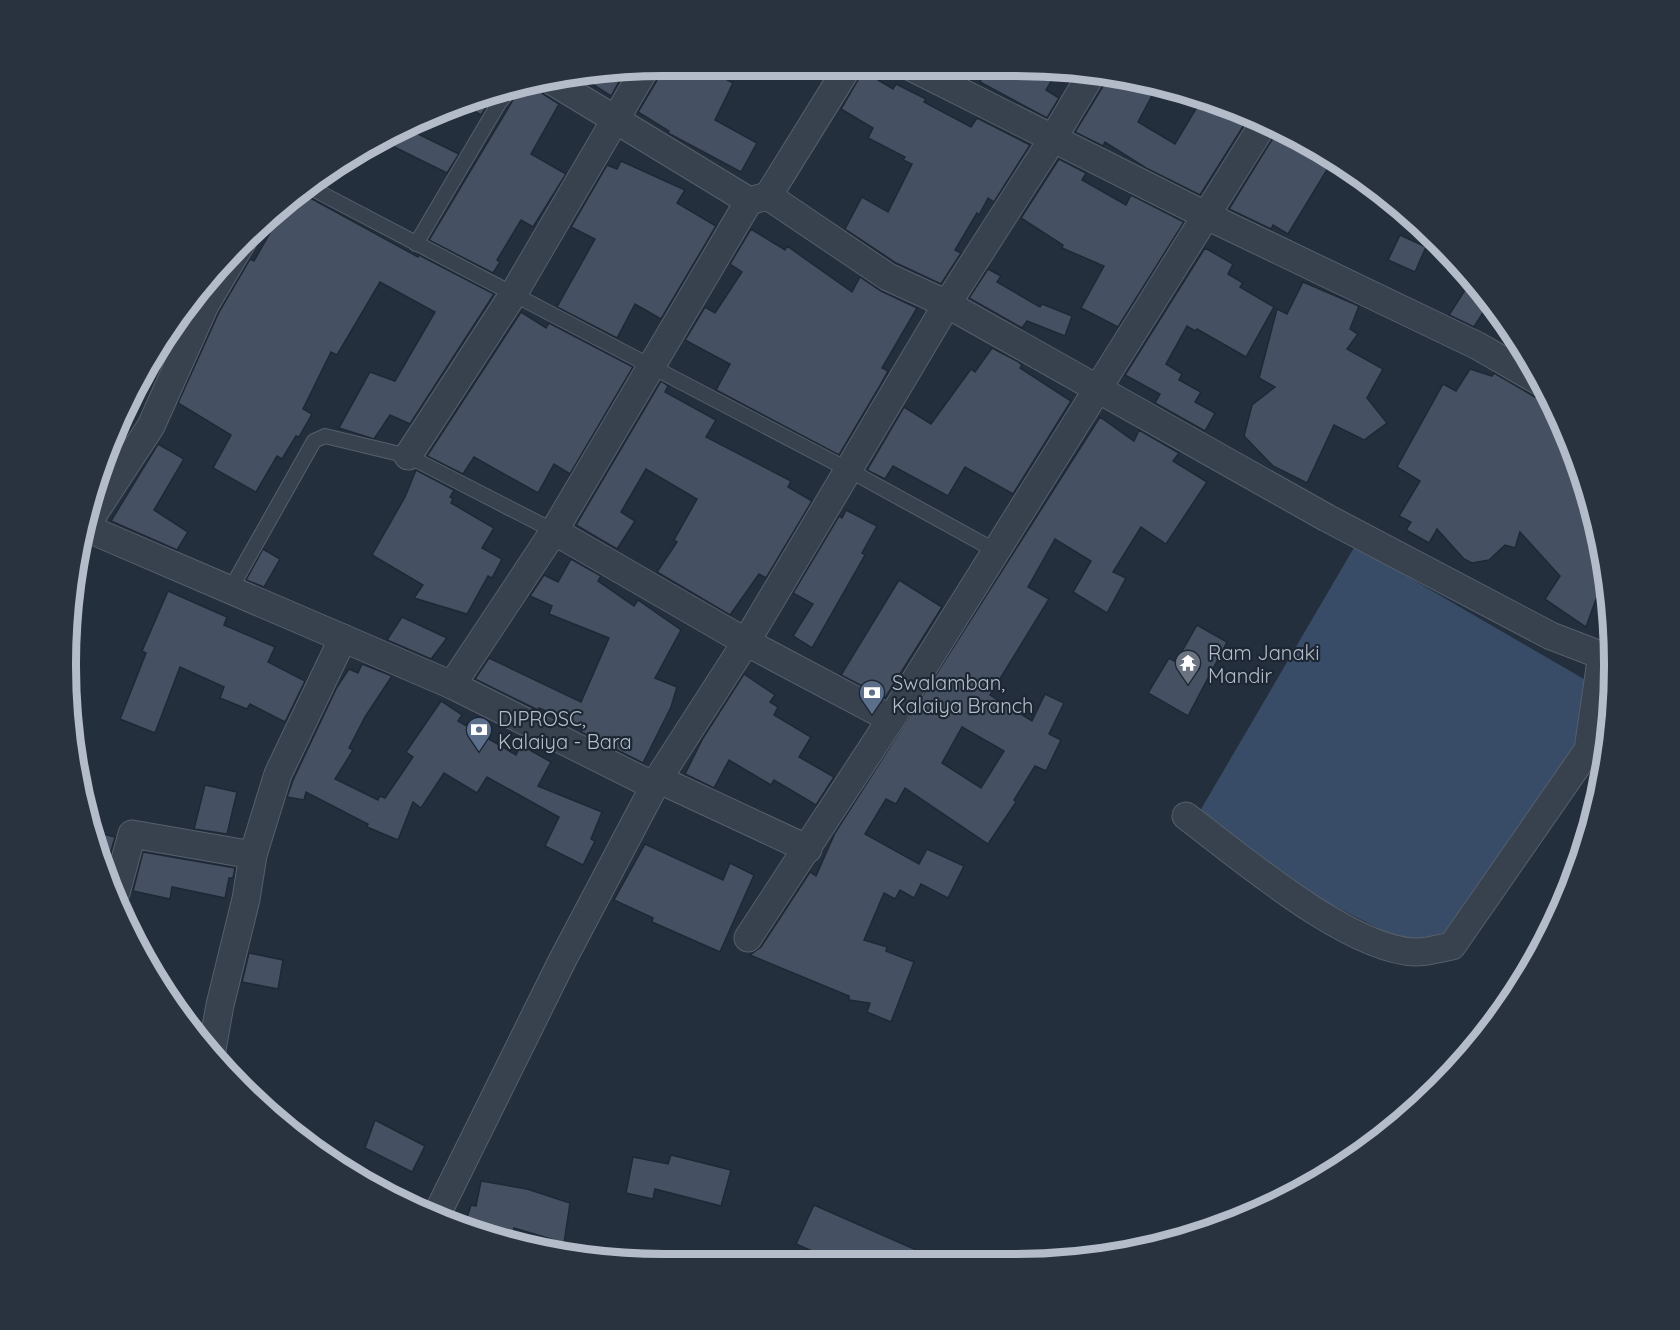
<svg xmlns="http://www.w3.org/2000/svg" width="1680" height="1330" viewBox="0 0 1680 1330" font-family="Quicksand,sans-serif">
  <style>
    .water { fill: #394c67 }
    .building { fill: #455162; stroke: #1f2835; stroke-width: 1.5; fill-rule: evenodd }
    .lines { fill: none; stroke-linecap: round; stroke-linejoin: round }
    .service-casing { stroke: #565f6c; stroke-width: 16 }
    .minor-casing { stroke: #565f6c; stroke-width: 29 }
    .service { stroke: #38414e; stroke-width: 14 }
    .minor { stroke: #38414e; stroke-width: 27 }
    .labels { text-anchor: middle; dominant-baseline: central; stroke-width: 4.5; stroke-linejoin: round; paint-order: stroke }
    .poi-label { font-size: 20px; fill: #b4bcc9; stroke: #1d2633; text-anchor: start }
    .rim { fill: none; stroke: #b4bcc9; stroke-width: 8 }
  </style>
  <rect width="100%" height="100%" fill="#242f3e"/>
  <path class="water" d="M1355,546L1589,682L1574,751L1446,939L1401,940L1305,891L1200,811Z"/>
  <g class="building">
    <path d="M701,66L733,83L715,120L757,143L741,172L668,133L669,131L638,112L659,77L660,67Z"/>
    <path d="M988,67L1059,68L1046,90L1059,98L1047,118L980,82Z"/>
    <path d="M625,71L611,96L581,77Z"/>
    <path d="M863,71L893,89L896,84L926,99L924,102L971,127L977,118L1030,145L994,202L988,198L979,215L977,213L955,250L961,253L941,284L896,263L845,229L862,197L888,212L912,164L903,160L905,157L868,138L873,128L841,109Z"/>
    <path d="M1108,78L1156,88L1138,122L1175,144L1203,97L1249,117L1200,195L1146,168L1105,142L1103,146L1075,132Z"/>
    <path d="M537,83L543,94L559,104L531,154L566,174L533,227L521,220L497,260L500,262L493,273L429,240L522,85Z"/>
    <path d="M496,92L481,115L464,105Z"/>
    <path d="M408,129L459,154L447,173L380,140Z"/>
    <path d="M1278,130L1314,146L1333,160L1288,234L1273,225L1271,229L1229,209Z"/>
    <path d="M1059,159L1086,173L1082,180L1126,205L1131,195L1184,222L1118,327L1081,308L1104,266L1062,248L1063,245L1021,218Z"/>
    <path d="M621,161L685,190L677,203L716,226L661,319L635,304L617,338L557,307L595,239L571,227L607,165L617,169Z"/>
    <path d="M303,194L418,257L419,255L494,294L410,424L390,415L374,439L339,428L370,372L395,381L435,312L380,282L337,355L331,352L303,409L312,414L299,437L296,436L282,459L277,456L256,492L213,468L231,435L178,403L219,312L250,259L254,261L283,210Z"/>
    <path d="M751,229L785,250L787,246L852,292L860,277L881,291L917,308L882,368L888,371L878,389L839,455L716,390L730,364L685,340L705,307L715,313L742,272L730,264Z"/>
    <path d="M1400,235L1426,247L1415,272L1388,260Z"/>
    <path d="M1205,248L1233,264L1228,274L1243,283L1240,287L1274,307L1246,357L1197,329L1195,331L1187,326L1166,364L1182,374L1179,380L1201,392L1195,402L1215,413L1205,431L1155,403L1160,394L1125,375Z"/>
    <path d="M988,269L1001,276L997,282L1040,307L1042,304L1072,316L1065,336L1027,321L1022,328L969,298Z"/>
    <path d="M1472,279L1489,303L1474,327L1449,315Z"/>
    <path d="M1303,282L1359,306L1350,329L1358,334L1347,349L1383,369L1367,398L1387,423L1364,440L1334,425L1307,483L1273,466L1244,436L1252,405L1275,387L1259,378L1277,309L1287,314Z"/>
    <path d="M521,312L546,328L549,323L633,367L570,474L554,464L538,493L474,457L463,474L427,456Z"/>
    <path d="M181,320L155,379L148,377L155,354Z"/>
    <path d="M992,348L1017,361L1022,365L1020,368L1071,401L1013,494L965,467L948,496L893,466L885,479L867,470L904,407L931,424L971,369L975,372Z"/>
    <path d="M1470,369L1492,376L1494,373L1535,397H1548L1582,472L1609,586V605L1596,599L1586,627L1545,599L1560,576L1520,532L1515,548L1505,545L1489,560L1472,563L1464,559L1437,529L1429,543L1406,530L1411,522L1399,516L1420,481L1397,467L1443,384L1456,391Z"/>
    <path d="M661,381L668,386L665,392L716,420L706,437L791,481L788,487L812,501L766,578L759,574L730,615L657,572L677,542L674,540L697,499L646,469L621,512L635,521L617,549L576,525Z"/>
    <path d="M1100,417L1134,441L1139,430L1179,453L1173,461L1207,482L1166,544L1141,527L1113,572L1126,578L1107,613L1073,592L1091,561L1055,539L1028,587L1049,599L990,695L1032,721L1045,694L1064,703L1049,734L1061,740L1046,771L1035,766L1014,800L1016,802L988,844L905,788L896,804L886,799L865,834L919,864L927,849L964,866L948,898L921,884L914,898L900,890L895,899L884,893L864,940L887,947L886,951L914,962L891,1022L867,1012L870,1003L849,1000V996L750,955L761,947L810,872L816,876L835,833ZM962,727L1004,751L981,788L942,763Z"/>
    <path d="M123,422L131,427L114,454L110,452Z"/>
    <path d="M158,444L184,459L154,510L188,532L177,550L111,521Z"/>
    <path d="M416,470L454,490L450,497L453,499L451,503L494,528L482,548L502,559L492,578L488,576L467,614L414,598L423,585L372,555L405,497Z"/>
    <path d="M846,510L877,526L862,553L865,555L812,648L793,636L813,604L793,593L839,516L842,518Z"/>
    <path d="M263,549L280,559L264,587L246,580Z"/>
    <path d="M571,559L601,576L598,581L634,606L638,600L681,630L655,678L677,687L671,707L643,763L581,732L583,727L539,708L538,710L475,679L489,658L581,702L609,638L549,614L552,606L530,596L544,575L558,582Z"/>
    <path d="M899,580L942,607L885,698L841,675Z"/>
    <path d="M168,591L227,617L224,625L275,647L268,662L305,681L285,722L250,704L247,709L220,698L224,687L180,667L155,733L120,719L146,653L142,651Z"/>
    <path d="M402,617L447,638L431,659L387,640Z"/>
    <path d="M1197,625L1227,642L1188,716L1148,693L1169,658L1176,662Z"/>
    <path d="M362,664L392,676L365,717L349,748L353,750L335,779L378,800L380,796L385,798L413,757L406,752L441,701L462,715L458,721L516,755L521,745L551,762L538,786L602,812L591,839L595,841L583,865L545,846L559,817L487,777L477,793L444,773L421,808L413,802L398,840L367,827L368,824L306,792L304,800L287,797L293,780L337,687L349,669L358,673Z"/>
    <path d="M744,674L775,695L770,702L778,707L774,715L811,737L799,757L834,777L816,805L774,780L771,785L729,760L714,788L685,774L703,738Z"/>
    <path d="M205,785L237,792L227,834L194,829Z"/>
    <path d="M91,831L115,837L106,868Z"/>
    <path d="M645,844L723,880L730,863L754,875L720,952L652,922L653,918L614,900Z"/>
    <path d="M143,852L235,868L233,878H229L225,898L172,887L170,899L133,891Z"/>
    <path d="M249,953L283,960L278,989L242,982Z"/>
    <path d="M375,1120L425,1146L412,1172L365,1148Z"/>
    <path d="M671,1155L731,1170L721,1206L655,1189L653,1199L626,1193L633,1157L668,1164Z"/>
    <path d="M481,1181L527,1189L570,1203L564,1243L514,1228L511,1241L464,1227L471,1205L476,1206Z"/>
    <path d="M814,1205L946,1263H839L796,1244Z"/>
  </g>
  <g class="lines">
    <defs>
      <g id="service">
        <path d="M311,188L847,469L996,551"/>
        <path d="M416,244L499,103L513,86"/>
        <path d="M230,590L314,441L325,436L408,456L554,531"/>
      </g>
      <g id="minor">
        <path d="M911,67L1205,215L1478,346L1542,383"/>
        <path d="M552,81L749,201L768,196L888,277L947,304L1327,518L1551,636L1611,659"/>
        <path d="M768,196L848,67"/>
        <path d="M408,456L514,293L645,69"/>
        <path d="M84,527L452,685L654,786"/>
        <path d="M85,527L151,426L205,305L244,239"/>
        <path d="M554,531L749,201"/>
        <path d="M452,685L554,531L746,642L891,719"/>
        <path d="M658,779L808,849"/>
        <path d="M1186,816C1239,856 1350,951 1416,952C1428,952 1441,948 1452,946L1588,750L1602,654"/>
        <path d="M116,893L132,834L253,855"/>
        <path d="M748,938L891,719L1264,123"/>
        <path d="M211,1055L220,1005L246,899L253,855L278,774L343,638"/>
        <path d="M435,1218L562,961L658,779L746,642L947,304L1052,140L1091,75"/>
      </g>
    </defs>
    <use href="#service" class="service-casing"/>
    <use href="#minor" class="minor-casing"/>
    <use href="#service" class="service"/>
    <use href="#minor" class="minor"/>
  </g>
  <defs>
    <symbol id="temple-pin" viewBox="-11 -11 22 30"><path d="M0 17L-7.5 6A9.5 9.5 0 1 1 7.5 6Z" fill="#6b7280" stroke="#1d2633"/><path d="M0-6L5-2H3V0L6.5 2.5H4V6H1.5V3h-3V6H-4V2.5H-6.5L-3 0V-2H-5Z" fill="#fff"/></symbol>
    <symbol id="bank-pin" viewBox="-11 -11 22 30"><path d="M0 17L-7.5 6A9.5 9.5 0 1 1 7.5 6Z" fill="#5c6f8a" stroke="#1d2633"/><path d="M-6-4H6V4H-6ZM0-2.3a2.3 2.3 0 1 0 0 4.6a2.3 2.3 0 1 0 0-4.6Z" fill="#fff"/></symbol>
  </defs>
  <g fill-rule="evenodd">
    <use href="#temple-pin" x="1173" y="648" width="30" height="40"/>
    <use href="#bank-pin" x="857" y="678" width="30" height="40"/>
    <use href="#bank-pin" x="464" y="715" width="30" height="40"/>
  </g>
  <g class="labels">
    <g class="poi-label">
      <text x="1208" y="652">Ram Janaki<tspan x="1208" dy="23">Mandir</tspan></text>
      <text x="892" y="682">Swalamban,<tspan x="892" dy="23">Kalaiya Branch</tspan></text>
      <text x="498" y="718">DIPROSC,<tspan x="498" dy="23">Kalaiya - Bara</tspan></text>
    </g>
  </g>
  <path d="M0 0H1680V1330H0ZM664 76H1016A588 588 0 0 1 1604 664V666A588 588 0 0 1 1016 1254H664A588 588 0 0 1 76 666V664A588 588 0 0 1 664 76Z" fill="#29323f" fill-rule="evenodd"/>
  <path class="rim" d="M664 76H1016A588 588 0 0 1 1604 664V666A588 588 0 0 1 1016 1254H664A588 588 0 0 1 76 666V664A588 588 0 0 1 664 76Z"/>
</svg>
